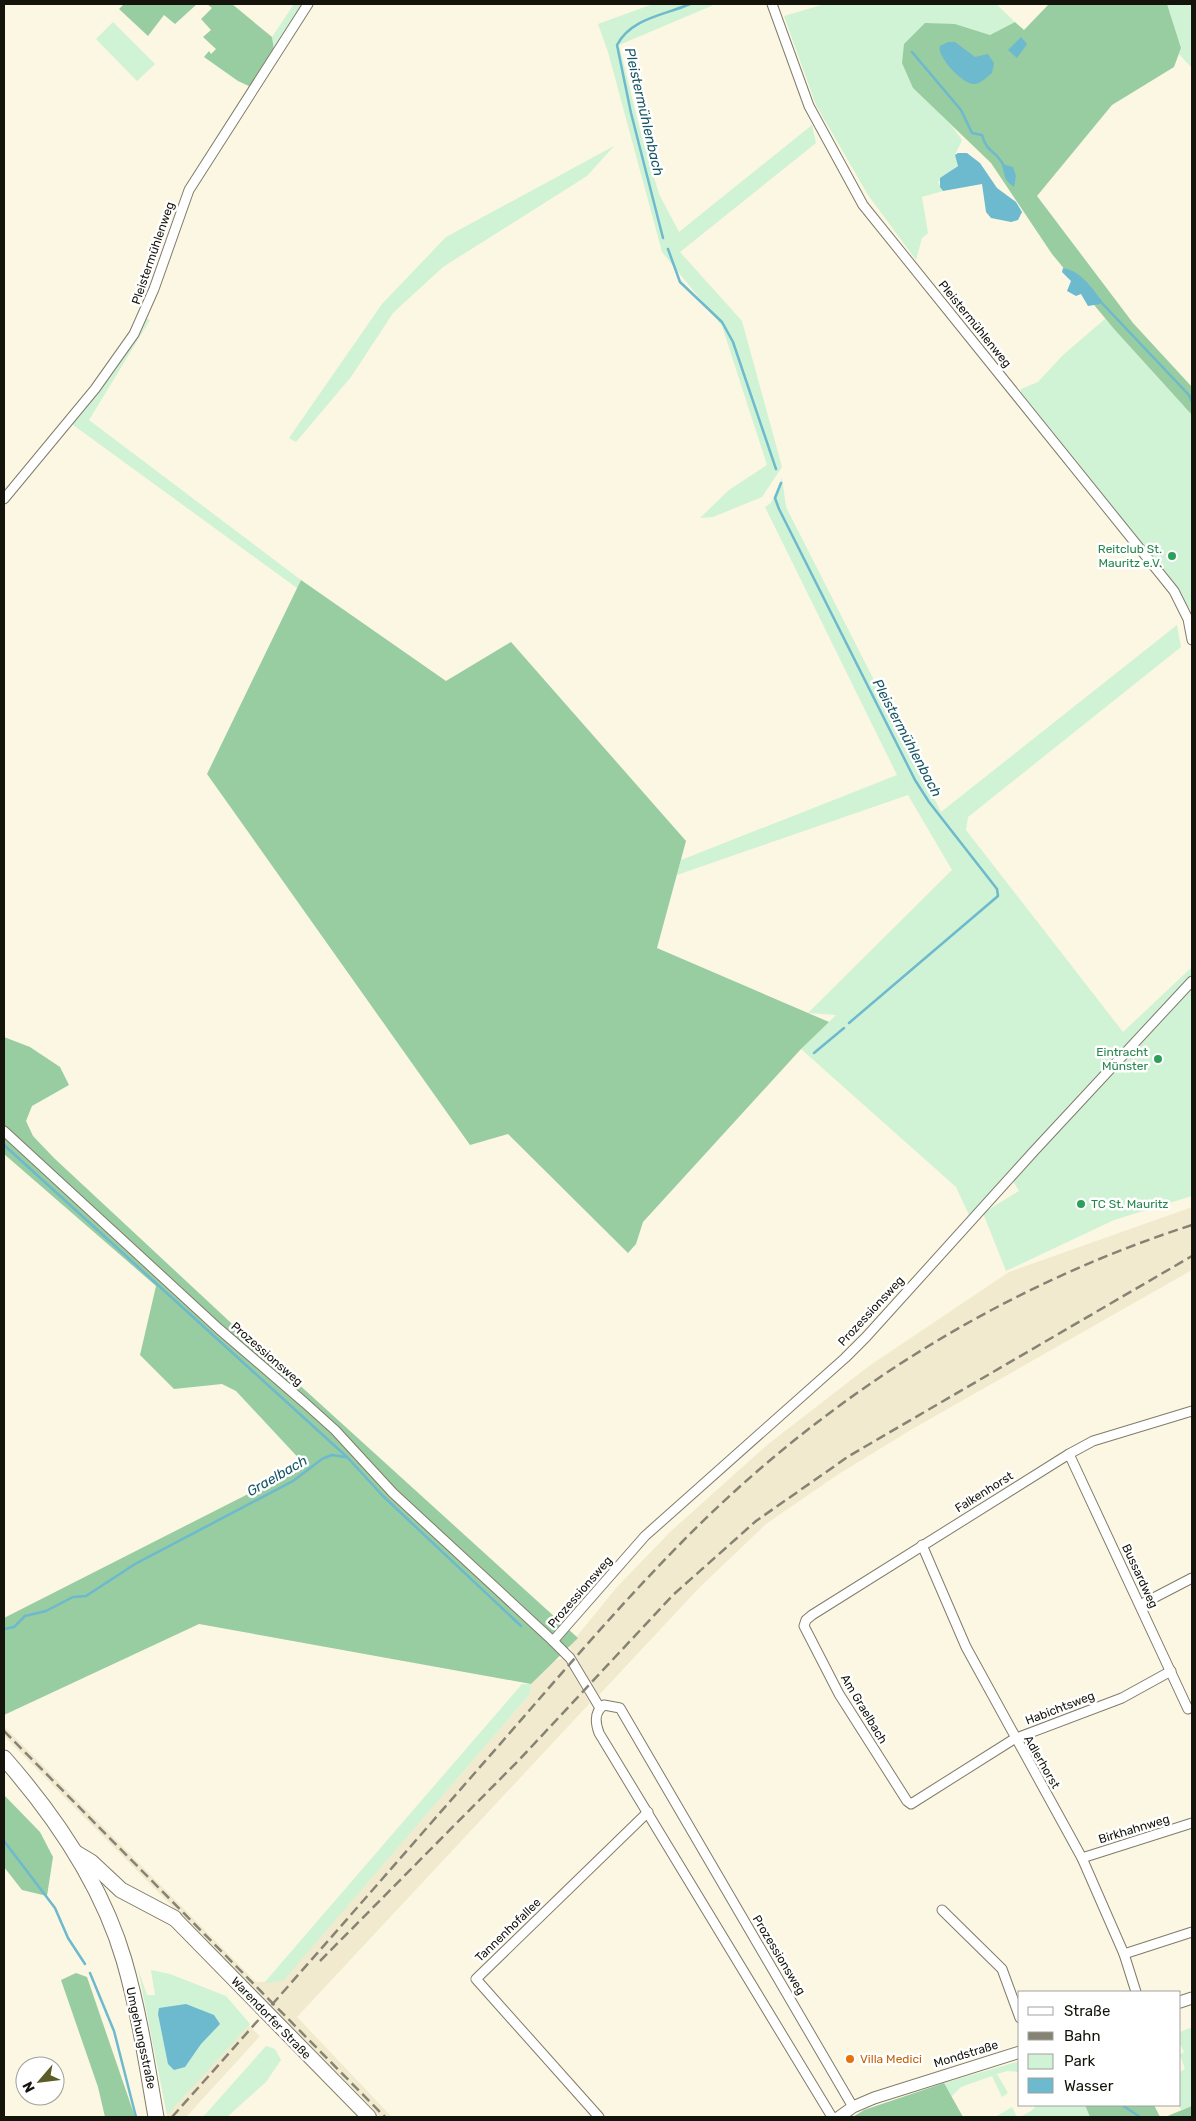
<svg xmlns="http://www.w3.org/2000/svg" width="1196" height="2121" viewBox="0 0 1196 2121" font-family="Rubik,sans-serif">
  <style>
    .built { fill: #f2eace }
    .green { fill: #d0f2d5 }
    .forest { fill: #98cca1 }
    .water { fill: #6db9ce }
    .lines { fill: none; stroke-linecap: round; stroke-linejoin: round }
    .stream { stroke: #6db9ce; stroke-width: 2.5 }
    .minor-casing { stroke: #817c6a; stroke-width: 11 }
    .tertiary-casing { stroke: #817c6a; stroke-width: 13 }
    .secondary-casing { stroke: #817c6a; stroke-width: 16 }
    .trunk-casing { stroke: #817c6a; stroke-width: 17 }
    .minor { stroke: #fff; stroke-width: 9 }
    .tertiary { stroke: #fff; stroke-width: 11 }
    .secondary { stroke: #fff; stroke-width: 14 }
    .trunk { stroke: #fff; stroke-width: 15 }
    .rail { stroke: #868375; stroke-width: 2.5; stroke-dasharray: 10 5; stroke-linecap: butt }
    .leisure-dot { fill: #2e9e5b; stroke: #fff; stroke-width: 2 }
    .food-dot { fill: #e8710a; stroke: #fff; stroke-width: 2 }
    .labels { text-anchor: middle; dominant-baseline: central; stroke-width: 5; stroke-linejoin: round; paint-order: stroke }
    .street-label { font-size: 12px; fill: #15140c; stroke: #fff }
    .leisure-label { font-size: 12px; fill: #27864d; stroke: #fff; text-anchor: end }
    .food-label { font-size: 12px; fill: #c56008; stroke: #fff; text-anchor: start }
    .water-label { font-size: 14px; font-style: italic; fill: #175666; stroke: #fff }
  </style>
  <rect width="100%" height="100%" fill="#fcf7e2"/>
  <g class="built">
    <path d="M1192,1207V1270L914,1428L837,1475L766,1524L699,1588L599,1695L569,1646L617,1587L670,1532L767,1445L869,1366L1009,1272Z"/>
    <path d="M563,1658L590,1703L297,2017L392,2117H380L4,1736V1726L256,1982L282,1981L530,1694L531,1684L551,1662Z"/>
    <path d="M248,2025L260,2036L186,2117H167V2115Z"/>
  </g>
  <g class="green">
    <path d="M294,4H304L274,50L272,37Z"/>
    <path d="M653,4H716L619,45L641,134L659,194L679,232L812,125L816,143L680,252L742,321L782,467L762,497L713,517L700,518L729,490L767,465L722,326L662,252L608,52L598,24Z"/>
    <path d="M825,4H996L1015,22L990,35L955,24L913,88L951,125L962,140L955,155L958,165L938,182L943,191L922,197L928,233L922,238L916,260L868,195L816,105L784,16Z"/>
    <path d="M1167,4H1192V68L1179,54L1181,48Z"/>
    <path d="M113,22L155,64L137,81L96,39Z"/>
    <path d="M614,146L587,176L443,267L393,313L351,377L296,442L289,438L382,304L446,237Z"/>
    <path d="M143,317L150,320L89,420L301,580L297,588L69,422Z"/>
    <path d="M1105,319L1192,415V613L1174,582L1131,530H1126L1021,394V389L1038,382L1063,355Z"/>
    <path d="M782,478L786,507L941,812L1177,625L1181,647L968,817L966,830L1123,1032L1192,967V977L969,1215L956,1187L801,1049L836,1015L808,1013L952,870L908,795L677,875L681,860L897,775L765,507L771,503Z"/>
    <path d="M1192,984V1196L1114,1220L1006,1271L983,1213L1019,1191L1013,1181L1026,1165Z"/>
    <path d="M522,1684H531L530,1694L283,1981L264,1983Z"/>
    <path d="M138,1969L147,1995H155L151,1970L170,1974L226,1996L250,2024L167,2115Z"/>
    <path d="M1192,2027V2106L1181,2110L1179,2105L1180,2072L1185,2069L1180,2055L1184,2052L1180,2044V2032Z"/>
    <path d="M266,2046L275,2049L281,2060L266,2082L227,2117H203Z"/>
    <path d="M1020,2061V2072L1007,2071L997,2074L1008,2093L1002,2097L992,2076L961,2087L951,2097L944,2083Z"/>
    <path d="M1037,2105H1085L1090,2117H1020L1031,2111Z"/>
    <path d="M1012,2107L1017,2117H995Z"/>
  </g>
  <g class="forest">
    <path d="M124,4H197L175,24L164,15L148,36L119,9Z"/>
    <path d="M207,4H232L272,37L274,50L251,87L238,81L204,57L209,51L211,54L216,49L203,37L211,30L201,19L212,8Z"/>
    <path d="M1049,4H1167L1181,48L1174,67L1112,105L1037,196L1133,323L1192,387V415L1114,329L1052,254L991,163L913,88L902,63L904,44L925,23L955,24L990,35L1015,22L1024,30Z"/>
    <path d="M301,580L446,681L511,642L686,841L657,948L829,1022L801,1049L643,1222L636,1244L628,1253L508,1134L470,1145L207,774Z"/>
    <path d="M4,1037L30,1047L60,1067L69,1085L32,1106L26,1121L33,1136L54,1158L229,1321L578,1638L531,1684L199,1624L4,1715V1618L305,1465L236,1391L222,1384L174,1389L140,1355L156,1286L4,1154Z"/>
    <path d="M4,1795L40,1832L53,1857L47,1896L22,1890L4,1867Z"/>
    <path d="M76,1973L87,1977L135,2117H105L98,2087L61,1980Z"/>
    <path d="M944,2083L963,2117H853L864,2110Z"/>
    <path d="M1085,2105H1154L1160,2117H1090Z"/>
    <path d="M1192,2106V2117H1165Z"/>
  </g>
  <g class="water">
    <path d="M1021,37L1027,44L1017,58L1008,50Z"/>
    <path d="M948,42H955L975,57L988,54L994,63L992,73C987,77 981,83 975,84C964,86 936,56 940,46Z"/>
    <path d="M958,153H967L980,163L997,188L1016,202L1022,212L1018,220L1011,222L991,218L986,212L982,184L943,191L940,187V178L958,166L955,155Z"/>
    <path d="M1005,165L1013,167L1016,176L1014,187C1003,179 1006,177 1002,166Z"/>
    <path d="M1063,268C1081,271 1091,287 1102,301L1100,304L1088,306L1081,294L1076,296L1067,291L1071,281L1062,272Z"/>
    <path d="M186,2004L214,2015L220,2024L201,2044L185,2067L174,2070L168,2064L158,2014L159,2008Z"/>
  </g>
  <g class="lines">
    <g class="stream">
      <path d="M912,52L961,110L972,133L982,135C987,154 997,150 1005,168"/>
      <path d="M663,238L631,113L617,45C631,18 665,15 690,4"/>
      <path d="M668,249L680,282L722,322L733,342L776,469"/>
      <path d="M1099,300L1189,395L1192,402"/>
      <path d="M781,483L775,498L779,509L915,780L929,802L997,889L998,896L849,1023"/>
      <path d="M814,1053L844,1028"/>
      <path d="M4,1145L347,1457L383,1496L521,1626"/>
      <path d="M4,1629L14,1627L25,1616L46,1611L73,1597L86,1596L135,1564L293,1481L322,1459L332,1455L345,1457"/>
      <path d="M4,1841L55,1908L68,1938L85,1964"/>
      <path d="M90,1973L114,2031L136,2117"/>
      <path d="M1122,2105L1140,2117"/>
    </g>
    <defs>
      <g id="minor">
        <path d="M772,4L809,106L863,205L1174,591L1188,619L1192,640"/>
        <path d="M4,499L95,389L134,334L154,289L189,190L308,4"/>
        <path d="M4,1131L219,1329L305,1403L335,1430L393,1493L553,1641L570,1658L600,1708"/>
        <path d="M1069,1454L1188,1709"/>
        <path d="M922,1545L966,1647L1082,1858L1124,1954L1136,1992"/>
        <path d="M1140,1605L1192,1578"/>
        <path d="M553,1641L645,1536L845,1358L866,1337L1035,1150L1192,981"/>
        <path d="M1171,1671L1122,1698L1014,1739L911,1804L907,1801L839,1694L804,1626L806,1620L812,1615L1069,1454L1093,1441L1192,1411"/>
        <path d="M1082,1858L1192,1823"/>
        <path d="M942,1910L1002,1969L1020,2018"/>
        <path d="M1124,1954L1192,1932"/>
        <path d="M599,2117L476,1979L648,1812"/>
        <path d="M832,2117L599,1733C595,1722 594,1712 604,1705L620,1708L853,2107"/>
      </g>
      <g id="tertiary">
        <path d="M1180,2002L1192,1998"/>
        <path d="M839,2117L853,2107L874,2098L1020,2052"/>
      </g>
      <path id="secondary" d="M174,1918L369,2117"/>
      <g id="trunk">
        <path d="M4,1758C55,1816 102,1885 124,1960C139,2012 147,2065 156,2117"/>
        <path d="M76,1853L91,1862L121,1890L174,1918"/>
      </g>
    </defs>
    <use href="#minor" class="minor-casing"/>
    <use href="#tertiary" class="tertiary-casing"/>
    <use href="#secondary" class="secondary-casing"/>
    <use href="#trunk" class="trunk-casing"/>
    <use href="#minor" class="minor"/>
    <use href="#tertiary" class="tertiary"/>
    <use href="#secondary" class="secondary"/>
    <use href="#trunk" class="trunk"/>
    <g class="rail">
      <path d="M4,1731L385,2117"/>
      <path d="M320,1961L520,1759L673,1595L756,1521L849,1456L1192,1256"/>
      <path d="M172,2117C278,1999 382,1879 487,1759C551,1686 613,1612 681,1543C823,1398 999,1287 1192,1225"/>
    </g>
  </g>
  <g class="leisure-dot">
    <circle cx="1172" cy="556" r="5"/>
    <circle cx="1158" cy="1059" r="5"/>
    <circle cx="1081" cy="1204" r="5"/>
  </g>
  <circle class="food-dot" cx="850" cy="2059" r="5"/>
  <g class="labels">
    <g class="street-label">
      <text transform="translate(153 253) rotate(-71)">Pleistermühlenweg</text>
      <text transform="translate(975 324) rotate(51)">Pleistermühlenweg</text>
      <text transform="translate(871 1311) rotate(-47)">Prozessionsweg</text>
      <text transform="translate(267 1354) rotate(41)">Prozessionsweg</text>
      <text transform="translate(984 1492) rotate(-32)">Falkenhorst</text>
      <text transform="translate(1140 1576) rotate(65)">Bussardweg</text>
      <text transform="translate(580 1592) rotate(-49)">Prozessionsweg</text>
      <text transform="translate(1060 1708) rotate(-21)">Habichtsweg</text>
      <text transform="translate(864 1709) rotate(59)">Am Graelbach</text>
      <text transform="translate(1042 1762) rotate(60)">Adlerhorst</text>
      <text transform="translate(1134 1829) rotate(-17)">Birkhahnweg</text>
      <text transform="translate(508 1930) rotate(-44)">Tannenhofallee</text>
      <text transform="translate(779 1955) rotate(59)">Prozessionsweg</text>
      <text transform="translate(271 2018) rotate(46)">Warendorfer Straße</text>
      <text transform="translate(141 2038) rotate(78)">Umgehungsstraße</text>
      <text transform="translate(966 2054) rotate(-17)">Mondstraße</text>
    </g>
    <g class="leisure-label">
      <text x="1162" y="549">Reitclub St.<tspan x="1162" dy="14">Mauritz e.V.</tspan></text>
      <text x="1148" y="1052">Eintracht<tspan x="1148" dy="14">Münster</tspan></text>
      <text x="1091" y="1204" text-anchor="start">TC St. Mauritz</text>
    </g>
    <g class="food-label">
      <text x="860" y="2059">Villa Medici</text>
    </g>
    <g class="water-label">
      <text transform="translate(644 112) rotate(77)">Pleistermühlenbach</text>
      <text transform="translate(907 738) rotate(62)">Pleistermühlenbach</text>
      <text transform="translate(277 1476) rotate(-30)">Graelbach</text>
    </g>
  </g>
  <rect width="1196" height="2121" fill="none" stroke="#15140c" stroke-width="10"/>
  <rect x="1018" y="1991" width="162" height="115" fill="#ffffff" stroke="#a1a19e"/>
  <rect x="1028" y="2007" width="25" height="8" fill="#ffffff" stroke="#a1a19e"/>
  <text x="1064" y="2016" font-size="15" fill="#15140c">Straße</text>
  <rect x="1028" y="2032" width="25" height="8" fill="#868375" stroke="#a1a19e"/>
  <text x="1064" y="2041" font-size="15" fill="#15140c">Bahn</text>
  <rect x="1028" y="2054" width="25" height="15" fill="#d0f2d5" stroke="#a1a19e"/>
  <text x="1064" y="2066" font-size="15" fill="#15140c">Park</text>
  <rect x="1028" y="2078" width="25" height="15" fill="#6db9ce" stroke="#a1a19e"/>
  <text x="1064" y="2091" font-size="15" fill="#15140c">Wasser</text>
  <g transform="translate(40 2081) rotate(242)"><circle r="24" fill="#ffffff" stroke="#a1a19e"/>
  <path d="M0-4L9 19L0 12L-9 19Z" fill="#5d5b28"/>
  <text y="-8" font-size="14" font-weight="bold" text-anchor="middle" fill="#15140c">N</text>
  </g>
</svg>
